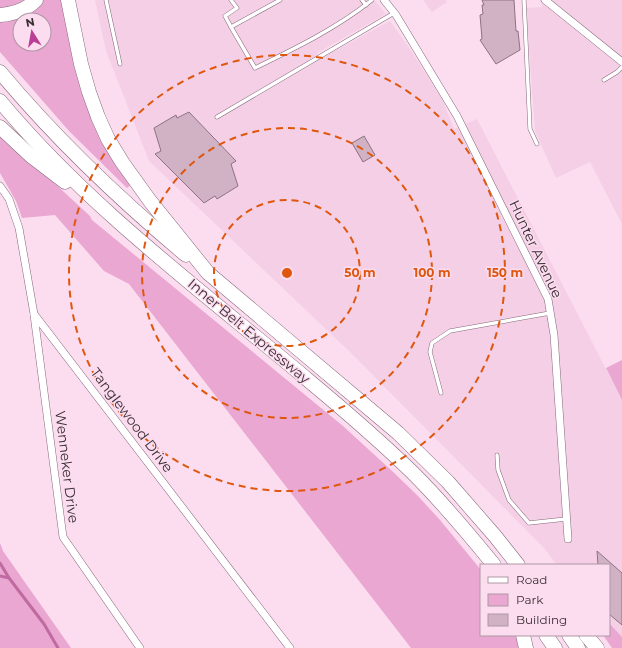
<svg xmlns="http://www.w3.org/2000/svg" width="622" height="648" viewBox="0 0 622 648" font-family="Montserrat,sans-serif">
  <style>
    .built { fill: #f5cfe5 }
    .green { fill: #eaa7d1; fill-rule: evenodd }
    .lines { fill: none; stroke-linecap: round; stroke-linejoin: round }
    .stream { stroke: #bf6ba2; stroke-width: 3 }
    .building { fill: #d0b2c4; stroke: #8e7283 }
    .service-casing { stroke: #84697a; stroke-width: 4.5 }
    .minor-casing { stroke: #84697a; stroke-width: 8 }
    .motorway-casing { stroke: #84697a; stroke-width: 15 }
    .service { stroke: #fff; stroke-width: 3.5 }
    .minor { stroke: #fff; stroke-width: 7 }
    .motorway { stroke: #fff; stroke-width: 14 }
    .ring { fill: none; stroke: #df570e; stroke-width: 2; stroke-dasharray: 7 5 }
    .labels { text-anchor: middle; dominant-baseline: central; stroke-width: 3; stroke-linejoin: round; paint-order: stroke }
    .street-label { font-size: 14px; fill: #3a2e35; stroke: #fcddef }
    .centre { fill: #df570e; stroke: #fcddef; stroke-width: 2 }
    .ring-label { font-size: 12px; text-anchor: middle; font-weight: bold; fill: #df570e; stroke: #fcddef; stroke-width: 3; stroke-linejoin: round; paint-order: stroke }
  </style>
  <rect width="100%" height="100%" fill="#fcddef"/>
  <g class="built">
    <path d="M95,0H374L386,14L317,53L320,59L390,21L410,49L442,99L454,129L477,119L622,400V637L609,623V565H557L544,548L350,352L149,161L106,51Z"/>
    <path d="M423,0H446L447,2L432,12Z"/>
    <path d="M541,0H622V224L590,162L556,178L535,131L526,8L542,7Z"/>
  </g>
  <g class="green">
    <path d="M0,0H30L21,6L0,10Z"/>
    <path d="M43,0H64L77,65L132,184L127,188L69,131L0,52V21ZM20,20H44V44H20Z"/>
    <path d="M0,133L90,216L92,220L343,426L391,470L417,495L440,520L481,570V635H519L521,648H411L129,284L104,271L55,215L22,218L16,201L0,173Z"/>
    <path d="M622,360V400L606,368Z"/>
    <path d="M0,543L3,551L71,648H0Z"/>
    <path d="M609,623L622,637V648H612L603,635H609Z"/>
  </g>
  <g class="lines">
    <g class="stream">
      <path d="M0,563L9,578"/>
      <path d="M0,576L9,578L44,624L58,648"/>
    </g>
  </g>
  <g class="building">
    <path d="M482,0H514L516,31H518L520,50L496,64L480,40L482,39L480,15L483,14L482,5H484Z"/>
    <path d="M189,112L236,161L231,164L238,186L217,199L215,196L204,203L155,154L161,151L154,128L176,115L177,118Z"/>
    <path d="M364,136L375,155L363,162L352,143Z"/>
    <path d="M597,551L622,573V625L609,614V565H598Z"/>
  </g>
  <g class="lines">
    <defs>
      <g id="service">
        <path d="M106,0L120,64"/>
        <path d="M231,0L237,8L225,16L231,27"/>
        <path d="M280,0L231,27L255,68C296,48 337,28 372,0"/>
        <path d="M362,0L366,5"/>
        <path d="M524,0L530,129L537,144"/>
        <path d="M604,80L617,72L622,67"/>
        <path d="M217,117L394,13"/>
        <path d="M441,393L430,352L432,343L450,331L550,313"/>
        <path d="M497,455L498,470L509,500L529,523L566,519"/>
      </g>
      <g id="minor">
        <path d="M384,0L396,15L457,116L548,299L554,335L568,539"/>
        <path d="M545,0L622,62"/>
        <path d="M0,186L9,199L19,228L34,314L290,648"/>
        <path d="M34,315L63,537L140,648"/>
      </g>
      <g id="motorway">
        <path d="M68,0L81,64L89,92L98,117L108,139L122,162L150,201L208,273L398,433L448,482L495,536L518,565"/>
        <path d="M0,15C15,14 26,10 36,0"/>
        <path d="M0,72C56,139 119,199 186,255"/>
        <path d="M0,101C89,208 202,291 308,380C344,410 379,440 413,473C442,502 468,533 494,565"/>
        <path d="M0,127L31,156L65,182"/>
        <path d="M523,635L526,648"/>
        <path d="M546,635L555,648"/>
        <path d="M569,635L578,648"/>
        <path d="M586,635L597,648"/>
      </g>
    </defs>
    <use href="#service" class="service-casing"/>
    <use href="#minor" class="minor-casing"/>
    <use href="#motorway" class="motorway-casing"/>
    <use href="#service" class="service"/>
    <use href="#minor" class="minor"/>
    <use href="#motorway" class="motorway"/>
  </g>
  <g class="ring">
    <circle cx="287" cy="273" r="73"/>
    <circle cx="287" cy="273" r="145"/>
    <circle cx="287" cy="273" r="218"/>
  </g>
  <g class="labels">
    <g class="street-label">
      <text transform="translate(536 249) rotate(65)">Hunter Avenue</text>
      <text transform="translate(249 331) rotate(40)">Inner Belt Expressway</text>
      <text transform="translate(132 420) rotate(53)">Tanglewood Drive</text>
      <text transform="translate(67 467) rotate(83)">Wenneker Drive</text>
    </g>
  </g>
  <circle cx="287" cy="273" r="6" class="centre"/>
  <g class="ring-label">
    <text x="360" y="277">50 m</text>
    <text x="432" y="277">100 m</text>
    <text x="505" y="277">150 m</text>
  </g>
  <rect x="480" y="564" width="130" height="72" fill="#fcddef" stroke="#ae97a5"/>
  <rect x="488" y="577" width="20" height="6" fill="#ffffff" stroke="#ae97a5"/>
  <text x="516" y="584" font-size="12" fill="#3a2e35">Road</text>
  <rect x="488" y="594" width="20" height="12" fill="#eaa7d1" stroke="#ae97a5"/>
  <text x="516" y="604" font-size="12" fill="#3a2e35">Park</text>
  <rect x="488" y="614" width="20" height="12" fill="#d0b2c4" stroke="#ae97a5"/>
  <text x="516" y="624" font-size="12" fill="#3a2e35">Building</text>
  <g transform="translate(32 32) rotate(349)"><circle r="19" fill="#fcddef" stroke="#ae97a5"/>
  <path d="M0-3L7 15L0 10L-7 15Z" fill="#b83f94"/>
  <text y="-6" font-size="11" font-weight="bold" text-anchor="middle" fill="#3a2e35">N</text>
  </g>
</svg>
